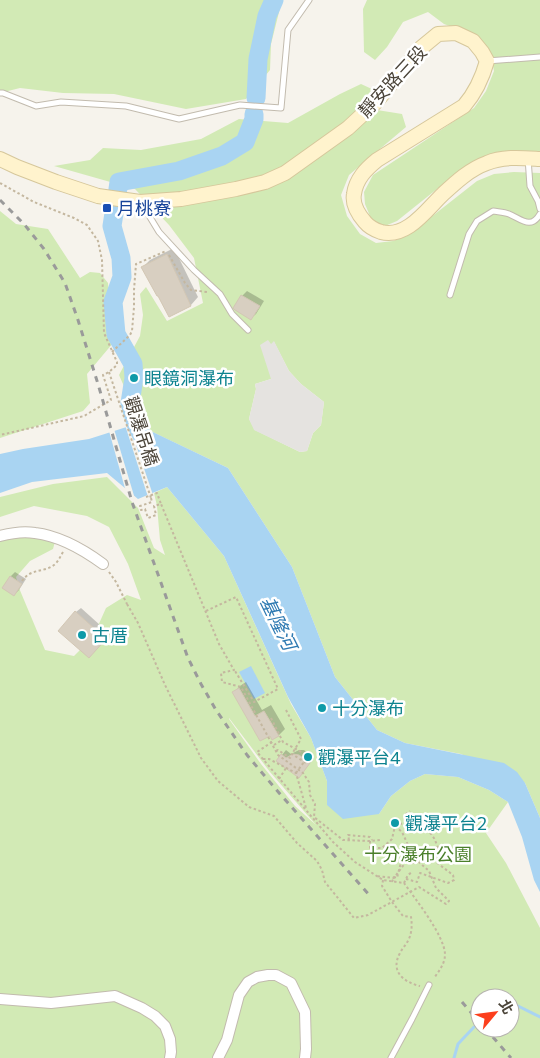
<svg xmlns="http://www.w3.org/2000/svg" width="540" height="1058" viewBox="0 0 540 1058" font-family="Commissioner,'Noto Sans TC',sans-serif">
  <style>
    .green { fill: #d2eab5; fill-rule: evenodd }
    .parking { fill: #e5e3e0 }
    .water { fill: #a9d4f2 }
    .pier { fill: #f6f3ec }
    .shadow { fill: #0003 }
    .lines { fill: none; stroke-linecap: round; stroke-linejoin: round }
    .stream { stroke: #a9d4f2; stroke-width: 3 }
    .river { stroke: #a9d4f2; stroke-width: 19 }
    .building { fill: #d8cfc1; stroke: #d3c7b4 }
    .service-casing { stroke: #c2bbae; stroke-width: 7 }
    .minor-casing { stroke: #c2bbae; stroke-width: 12 }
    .secondary-casing { stroke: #d6c79b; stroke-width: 16 }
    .path { stroke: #c4b79f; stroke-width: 2; stroke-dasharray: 2.5 2.5; stroke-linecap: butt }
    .service { stroke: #fff; stroke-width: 5 }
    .minor { stroke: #fff; stroke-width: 10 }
    .secondary { stroke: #fff3cd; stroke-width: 14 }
    .rail { stroke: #9a9a9a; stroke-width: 3; stroke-dasharray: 6 6; stroke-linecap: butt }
    .path-bridge { stroke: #c4b79f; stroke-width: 2; stroke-dasharray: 2.5 2.5; stroke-linecap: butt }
    .transit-dot { fill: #1a4fb4; stroke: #fff; stroke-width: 2 }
    .culture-dot { fill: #0f9aa8; stroke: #fff; stroke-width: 2 }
    .labels { text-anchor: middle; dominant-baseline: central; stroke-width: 5; stroke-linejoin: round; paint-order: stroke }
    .street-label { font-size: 18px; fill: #4b4439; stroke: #fff }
    .transit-label { font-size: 18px; fill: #164399; stroke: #fff; text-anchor: start }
    .culture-label { font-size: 18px; fill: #0d838f; stroke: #fff; text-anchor: start }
    .park-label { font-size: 18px; fill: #4a7f2a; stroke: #fff }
    .water-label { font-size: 19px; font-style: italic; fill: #2e7ab2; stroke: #fff }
  </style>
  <rect width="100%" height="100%" fill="#f6f3ec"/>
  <g class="green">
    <path d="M0,0H282L271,44L270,70L246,99L186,109L114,94L63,93L20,88L0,93Z"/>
    <path d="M367,0H540V155L476,161L462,169L397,221L385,226L372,221L365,204L364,192L373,175L474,108L486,91L494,71L490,51L474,35L444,24L428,12L403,22L387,47L375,60L364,52L363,9Z"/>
    <path d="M361,84L374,90L377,110L402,114L406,127L349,175L341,195L347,216L360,234L376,243L393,241L407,236L477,181L494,174L514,172L540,173V818L525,783L461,754L405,743L377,730L335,677L292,567L228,468L142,427L119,375L140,336L143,315L140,294L146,287L167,321L203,303L194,258L169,225L135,189L54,166L90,160L103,148L141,150L201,139L239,119L288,123L340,94ZM274,342L289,371L301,384L324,402L321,425L313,433L307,451L300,452L255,430L249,419L256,389L255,384L271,379Z"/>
    <path d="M0,211L16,224L48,229L80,278L90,272L100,273L108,283L113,343L87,374L90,403L83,411L0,438Z"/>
    <path d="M107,477L138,508L154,548L165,555L160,540L157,506L154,493L167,487L224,556L291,704L311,738L327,781V805L379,814L391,796L410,781L425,774L458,777L489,790L508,802L486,833L506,863L540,928V1058H0V531L57,534L53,549L30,561L16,577L19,588L45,650L74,656L93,637L106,608L127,595L141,600L128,564L109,527L87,516L34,506L0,517V497L53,484ZM229,718L270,772L316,825L295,806L261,764L229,719ZM480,998H510V1028H480Z"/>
  </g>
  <path class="parking" d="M268,340L271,344L274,341L289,371L301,384L324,402L321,425L313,433L307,451L300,452L254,430L249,419L256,389L255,384L271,379L260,345Z"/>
  <g class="water">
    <path d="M136,424L228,468L292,567L335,677L377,730L405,743L504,763L517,772L525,783L540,818V892L534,880L522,837L508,802L489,790L458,777L425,774L410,781L391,796L379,814L343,819L327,805V781L311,738L288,697L224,556L167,487L138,499L107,473L32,482L0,493V454L23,449L89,439Z"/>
    <path d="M251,666L265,693L254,699L239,672Z"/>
  </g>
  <g class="pier">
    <path d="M129,424L153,495L148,497L125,425Z"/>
    <path d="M114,429L135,499L126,492L109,431Z"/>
  </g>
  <g class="shadow">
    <path d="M174,248L198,297L191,305L169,315L143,267L150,260Z"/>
    <path d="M247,291L264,301L256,314L251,318L235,308L242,296Z"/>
    <path d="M15,572L26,579L19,590L14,595L3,588L11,576Z"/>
    <path d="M81,608L110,634L94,652L76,612Z"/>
    <path d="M246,682L262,710L271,705L285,729L278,736L273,739L234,692L240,686Z"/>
    <path d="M286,750L291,754L299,750H304L314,758L303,772L282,755Z"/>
  </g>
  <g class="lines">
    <g class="stream">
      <path d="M500,998H503"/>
      <path d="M510,1002L540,1017"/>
      <path d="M454,1058L458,1044L474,1027"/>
    </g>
    <g class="river">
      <path d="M256,98L258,59L267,16L274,0"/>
      <path d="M118,189L119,182L179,171L222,156L245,142L254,119V114"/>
      <path d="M115,207L112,226L121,258L122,277L113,302L116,334L133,364L134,378L130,403L136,424L148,447"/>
    </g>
  </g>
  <g class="building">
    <path d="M167,254L191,306L169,317L158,296H157L141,267Z"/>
    <path d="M241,295L260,306L251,320L235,310L233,308Z"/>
    <path d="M10,576L22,584L14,596L2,588Z"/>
    <path d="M75,611L106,639L89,658L58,631Z"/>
    <path d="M239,688L255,716L264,711L279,736L272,740L270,736L260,741L232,692Z"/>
    <path d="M281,754L286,758L293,754L299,755L310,763L299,778L276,761Z"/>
  </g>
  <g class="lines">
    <defs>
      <g id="service">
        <path d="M487,61L540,57"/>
        <path d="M0,93H3L36,106L61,102L126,106L179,119L240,105L281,108L288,30L309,0"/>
        <path d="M528,158L530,186L538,201L540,209"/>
        <path d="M142,204L159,232L194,270L220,294L232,314L248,330"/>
        <path d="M450,295L469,234L477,221L493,211C499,212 504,212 509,214C521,219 531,230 540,214"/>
        <path d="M391,1058L412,1019L429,985"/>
      </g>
      <g id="minor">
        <path d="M0,536C11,533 24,531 35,533C60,536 84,550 103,564"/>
        <path d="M0,999L51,1003L115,996L142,1008L155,1016L165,1026L170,1039L171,1052L170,1058"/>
        <path d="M218,1058L227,1040L239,995L248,982L257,977L268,975H276L291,983L305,1012L306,1049L305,1058"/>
      </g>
      <path id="secondary" d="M0,159L17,167L56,182L98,196L140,202L181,199L236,189L265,182L285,173L348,128L376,102L421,48L438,34L456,33L473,41L482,52L487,61C482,79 476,92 464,106L377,160C366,169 356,179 354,194C352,204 359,215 365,222C369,227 375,230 381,232C407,239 427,209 443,194C456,182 470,169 487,163C503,156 523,158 540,159"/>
    </defs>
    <use href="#service" class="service-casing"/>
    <use href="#minor" class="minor-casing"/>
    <use href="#secondary" class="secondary-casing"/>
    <g class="path">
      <path d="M0,183L34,202L74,218L87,225L98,241L102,260L104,333L117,362V365L109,372L103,375L111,400L84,416L0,435"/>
      <path d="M169,255L185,283L191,290L207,292"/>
      <path d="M112,352L130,335L132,331L134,307V290L136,264L166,251"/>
      <path d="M146,497L157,493L161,504"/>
      <path d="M151,498L152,502L140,506L141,510L145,509L148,518L156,515L154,506L161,504L219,644L234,670L221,673L222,682L241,687L278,755L303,773L309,782L310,795L315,804L314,817L343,840L370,841L380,840"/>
      <path d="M109,572L116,582L127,604"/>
      <path d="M22,581C31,568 43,573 54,565C58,562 60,557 63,552"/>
      <path d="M206,611L236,597L278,689L254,702L235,671"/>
      <path d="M286,710L301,739L292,754"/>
      <path d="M271,718L283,742L305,754L302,760"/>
      <path d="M272,742L257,752L333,842L355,862L383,880L404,883C416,900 444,935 445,954C445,964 439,971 434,978"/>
      <path d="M274,745L282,740"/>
      <path d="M276,751L278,750L290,758L292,754L306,763"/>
      <path d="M263,759H269L296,773L306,808"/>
      <path d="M305,762L308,757"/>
      <path d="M296,773L304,762"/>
      <path d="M279,779L286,768"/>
      <path d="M395,826L409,821"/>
      <path d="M349,840L348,835L370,837L372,840"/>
      <path d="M370,841V848H382L392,839L395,826"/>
      <path d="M409,847L422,856"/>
      <path d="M378,855H381L382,848"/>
      <path d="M401,862L415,863L422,856L438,850"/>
      <path d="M406,879L417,882L420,873L448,883L454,880L453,875L436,862L441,856C436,844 435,833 422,827C418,824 416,823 411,824L406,814L410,811"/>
      <path d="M383,880L382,886L392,902L403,916L411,917C412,923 412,930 410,936C408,943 403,947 400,953C390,971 403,982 420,986"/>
      <path d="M392,882L394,877L397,878L401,862L409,847L402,832L395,826"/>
      <path d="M404,883L408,875L412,872"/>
    </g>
    <use href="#service" class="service"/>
    <use href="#minor" class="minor"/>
    <use href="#secondary" class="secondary"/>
    <g class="rail">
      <path d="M0,200L24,224L44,249L65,283L78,320L98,384L132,502L188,658L201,684L216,710L247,755L280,794L371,897"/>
      <path d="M462,1002L480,1023"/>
      <path d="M485,1028L511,1058"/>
    </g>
    <g class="path-bridge">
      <path d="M109,372L151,498"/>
      <path d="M127,604L138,623L165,685L201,758L218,781L249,807L274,816L297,843L317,861L322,870L325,882L354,918L368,915L419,887L446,904L449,901L436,888L429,871L411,855L394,878L376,876"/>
    </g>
  </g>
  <rect class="transit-dot" x="102" y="203" width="10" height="10" rx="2.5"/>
  <g class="culture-dot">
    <circle cx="134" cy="378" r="5"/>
    <circle cx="82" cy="635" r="5"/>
    <circle cx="322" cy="708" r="5"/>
    <circle cx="308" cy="757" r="5"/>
    <circle cx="395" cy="823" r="5"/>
  </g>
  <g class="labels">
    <g class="street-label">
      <text transform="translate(392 81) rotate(-47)">靜安路三段</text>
      <text transform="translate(142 431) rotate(72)">觀瀑吊橋</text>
    </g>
    <g class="transit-label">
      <text x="117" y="208">月桃寮</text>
    </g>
    <g class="culture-label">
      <text x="144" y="378">眼鏡洞瀑布</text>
      <text x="92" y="635">古厝</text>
      <text x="332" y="708">十分瀑布</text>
      <text x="318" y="757">觀瀑平台4</text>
      <text x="405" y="823">觀瀑平台2</text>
    </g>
    <g class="park-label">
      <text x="418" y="854">十分瀑布公園</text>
    </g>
    <g class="water-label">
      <text transform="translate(279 623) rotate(64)">基隆河</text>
    </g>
  </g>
  <g transform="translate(495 1013) rotate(61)"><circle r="24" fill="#ffffff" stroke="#b7b4b0"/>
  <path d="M0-4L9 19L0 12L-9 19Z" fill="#fc3f1d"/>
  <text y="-8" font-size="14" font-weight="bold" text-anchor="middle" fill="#4b4439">北</text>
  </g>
</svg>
